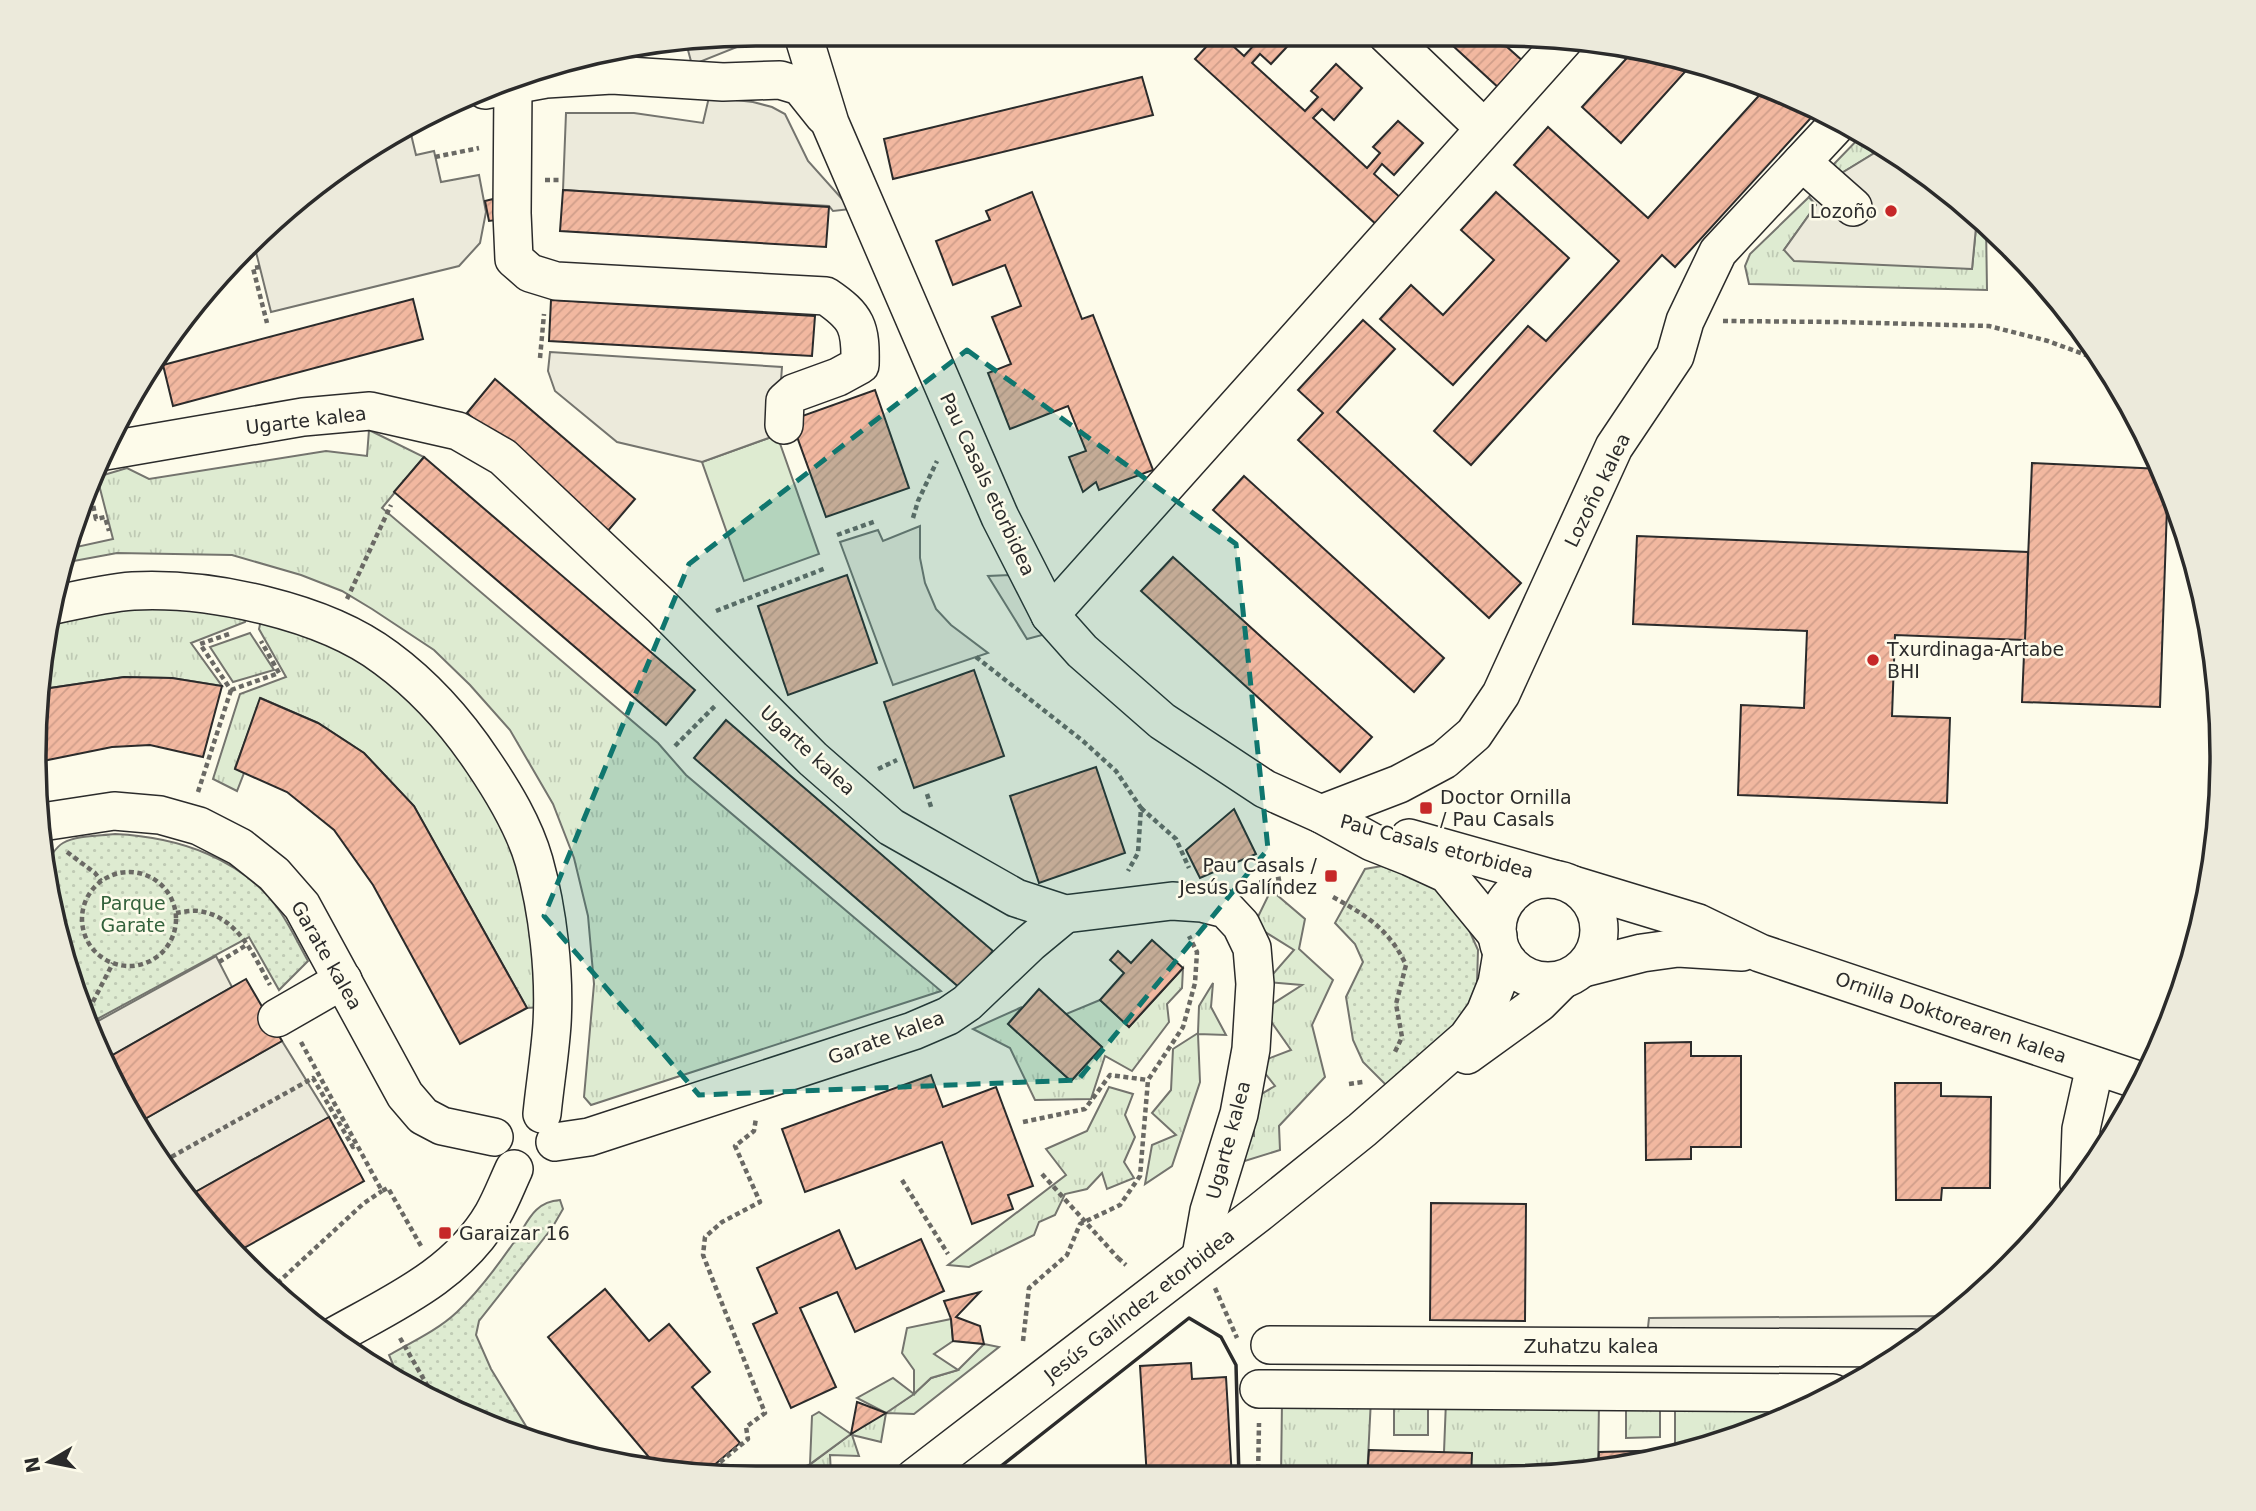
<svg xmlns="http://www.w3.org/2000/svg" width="2256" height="1511" viewBox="0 0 2256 1511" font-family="'DejaVu Sans',sans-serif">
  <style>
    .grass { fill: url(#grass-tufts); stroke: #74746e; stroke-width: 2 }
    .park { fill: url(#park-dots); stroke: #74746e; stroke-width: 2 }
    .garden { fill: #deebd1; stroke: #74746e; stroke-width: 2 }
    .parking { fill: #eceadb; stroke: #74746e; stroke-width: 2 }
    .building { fill: url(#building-hatch); stroke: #2b2b2b; stroke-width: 2 }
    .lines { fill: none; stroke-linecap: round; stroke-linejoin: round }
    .minor-casing { stroke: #2b2b2b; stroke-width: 40 }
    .path { stroke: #6a6964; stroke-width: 4.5; stroke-dasharray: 5 3.5; stroke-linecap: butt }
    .minor { stroke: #fdfbea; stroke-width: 37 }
    .path-bridge { stroke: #6a6964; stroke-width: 4.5; stroke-dasharray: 5 3.5; stroke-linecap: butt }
    .wall { stroke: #2b2b2b; stroke-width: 3.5 }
    .marked { fill: #0f766e; fill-opacity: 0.2; stroke: #0f766e; stroke-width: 5; stroke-dasharray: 14 9; stroke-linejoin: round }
    .poi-dot { fill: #c62828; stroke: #fdfbea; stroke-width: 2.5 }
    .labels { text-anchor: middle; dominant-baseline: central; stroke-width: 5; stroke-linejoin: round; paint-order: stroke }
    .poi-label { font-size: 19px; fill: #2b2b2b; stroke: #fdfbea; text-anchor: start }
    .street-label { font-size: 19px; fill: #2b2b2b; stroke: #fdfbea }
    .park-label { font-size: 19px; fill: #34623c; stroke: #fdfbea }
    .rim { fill: none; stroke: #2b2b2b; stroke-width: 3.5 }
  </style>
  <defs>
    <pattern id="grass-tufts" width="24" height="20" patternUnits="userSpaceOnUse" patternTransform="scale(1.75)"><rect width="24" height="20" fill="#deebd1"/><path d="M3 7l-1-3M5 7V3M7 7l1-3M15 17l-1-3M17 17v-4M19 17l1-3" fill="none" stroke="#bfcab4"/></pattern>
    <pattern id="park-dots" width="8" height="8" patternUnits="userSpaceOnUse" patternTransform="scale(1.75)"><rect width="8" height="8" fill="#deebd1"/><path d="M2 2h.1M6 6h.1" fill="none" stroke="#bfcab4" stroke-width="1.8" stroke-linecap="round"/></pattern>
    <pattern id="building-hatch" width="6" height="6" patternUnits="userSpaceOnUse" patternTransform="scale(1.75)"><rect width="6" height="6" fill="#f2b8a0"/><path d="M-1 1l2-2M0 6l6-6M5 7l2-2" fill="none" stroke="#d09e8a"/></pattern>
  </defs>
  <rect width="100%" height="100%" fill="#fdfbea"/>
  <g class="grass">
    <path d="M1864,133L1886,146L1840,174L1832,166Z"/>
    <path d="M1809,197L1816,205L1784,250L1972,269L1977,217L1986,224L1987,290L1749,284L1745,266L1750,254Z"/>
    <path d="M369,430L424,457L382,508L658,743L686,775L941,991L591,1105L584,1097L594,984L588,916L574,858L553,804L510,730L470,685L434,650L372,609L342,591L301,575L232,555L117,553L63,563L67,549L113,539L97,477L127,468L149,479L326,451L367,456Z"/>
    <path d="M130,597L248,613L245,622L191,643L222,686L172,678L124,677L37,690L47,614Z"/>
    <path d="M261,620L313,633L381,669L437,720L509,832L527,887L541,1007L527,1008L414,806L364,753L318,723L261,698L235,768L244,773L237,791L213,779L240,694L286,677L259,629Z"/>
    <path d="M250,633L274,670L233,682L210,647Z"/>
    <path d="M1271,890L1305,919L1299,949L1333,980L1312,1025L1325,1077L1279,1126L1280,1150L1235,1164L1243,1133L1254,1136L1253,1099L1275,1086L1257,1063L1291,1050L1263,1010L1302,985L1266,982L1294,950L1254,925Z"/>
    <path d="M1183,968L1182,988L1167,1004L1169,1022L1132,1071L1105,1056L1091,1099L1035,1100L1010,1048L973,1029L1022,1007L1008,1024L1071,1081L1102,1047L1066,1014L1100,1000L1129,1027Z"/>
    <path d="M1213,983L1211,1007L1226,1035L1198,1034L1200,1082L1172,1166L1145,1184L1152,1145L1176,1135L1152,1113L1171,1090L1173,1049L1198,1033L1199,1006Z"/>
    <path d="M1109,1087L1133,1094L1125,1115L1135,1137L1124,1162L1134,1178L1107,1189L1102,1173L1087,1189L1065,1194L1055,1215L1039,1222L1034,1235L969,1267L948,1265L1066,1175L1046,1149L1087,1131Z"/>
    <path d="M984,1344L999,1347L914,1414L886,1413L881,1442L852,1435L859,1456L830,1455L831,1475L813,1470V1478H778L811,1464L851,1434L914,1394L931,1378L958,1370Z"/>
    <path d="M1371,1399L1367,1478H1281L1282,1401Z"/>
    <path d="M1446,1401L1599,1403L1598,1468L1501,1478H1471L1444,1452Z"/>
    <path d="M1675,1403L1809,1406L1777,1423L1687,1450H1675Z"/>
    <rect x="1394" y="1404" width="34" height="31"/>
    <path d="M1626,1406H1660V1437L1626,1438Z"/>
  </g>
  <g class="park">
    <path d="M115,834C178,837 244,858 281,913C291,928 299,945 308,961L279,990L249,937L88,1024C73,992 39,897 47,864C49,858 56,847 63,843C77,835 100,836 115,834Z"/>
    <path d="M1382,866L1433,885L1461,912L1478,950L1477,983L1469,1016L1387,1086L1363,1062L1353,1040L1346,997L1363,962L1355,944L1335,923L1365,869Z"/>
    <path d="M560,1200L563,1209L552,1228L479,1321L476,1335L491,1369L532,1436L436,1403L400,1381L389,1355C412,1342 438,1330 457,1312C478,1292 496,1268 512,1245C527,1226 531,1202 560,1200Z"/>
    <path d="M2025,1246L2011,1266L1977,1294C1988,1267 2001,1260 2025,1246Z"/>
  </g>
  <g class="garden">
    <path d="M777,435L819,554L744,581L702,462Z"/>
    <path d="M951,1319L953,1341L934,1354L958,1370L931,1378L914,1394L886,1413L857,1398L893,1378L914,1394V1370L902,1353L907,1328Z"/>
    <path d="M819,1412L851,1434L810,1464L812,1416Z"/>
  </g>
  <g class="parking">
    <path d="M685,39H749L747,43L692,65Z"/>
    <path d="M709,97L753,102L772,107L785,114L808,161L851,209L833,211L829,206L563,190L566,113H634L703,123Z"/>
    <path d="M410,130L416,155L434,151L441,182L479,175L486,212L480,243L459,266L271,312L253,240L279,213L354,155L399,133Z"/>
    <path d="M1886,146L1902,155L1977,217L1972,269L1794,261L1784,250L1816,205L1809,197L1832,166L1840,174Z"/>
    <path d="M550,352L782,367L777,435L702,462L617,442L555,391L548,371Z"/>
    <path d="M920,526V558L925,583L936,609L951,625L988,653L893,685L840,542L878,530L883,541Z"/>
    <path d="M1010,575L1023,602L1046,634L1027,639L988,576Z"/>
    <path d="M216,956L232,987L104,1060L89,1026Z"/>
    <path d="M282,1041L329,1117L190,1195L136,1124Z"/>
    <path d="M1948,1316V1318L1912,1348L1646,1346L1649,1318Z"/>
  </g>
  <g class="building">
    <path d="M1499,33L1496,37L1525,63L1500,89L1440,34Z"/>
    <path d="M1217,35H1221L1244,56L1256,43L1249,35H1298L1271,64L1260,54L1252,63L1305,111L1318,97L1311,91L1336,64L1362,88L1334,120L1322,109L1313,118L1367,168L1380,153L1373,147L1398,121L1423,143L1394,175L1382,164L1374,174L1403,200L1378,226L1195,59Z"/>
    <path d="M835,38H867L866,46L835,43Z"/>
    <path d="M1637,47L1692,64L1621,143L1582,107Z"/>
    <path d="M1142,77L1153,115L893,179L884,139Z"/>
    <path d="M1765,89L1820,108L1675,267L1662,255L1471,465L1434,431L1528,326L1546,341L1619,261L1514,165L1548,127L1648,218Z"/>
    <path d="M563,190L829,207L826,247L560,231Z"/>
    <path d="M1032,192L1082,319L1093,315L1153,470L1099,490L1096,482L1083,492L1069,457L1086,451L1068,406L1010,429L988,373L1011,364L992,317L1021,306L1005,265L953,285L936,241L990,220L986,211Z"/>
    <path d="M1496,192L1569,258L1453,385L1380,319L1411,285L1443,315L1494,260L1461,230Z"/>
    <path d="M493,199L497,220L489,221L485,201Z"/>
    <path d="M413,299L423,339L173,406L163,365Z"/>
    <path d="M551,300L815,316L812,356L549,341Z"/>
    <path d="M1363,320L1395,349L1337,412L1521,583L1489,618L1298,440L1323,413L1298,390Z"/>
    <path d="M495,379L635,499L606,533L467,413Z"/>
    <path d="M875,390L909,488L826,517L791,420Z"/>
    <path d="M424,457L695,690L666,725L394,492Z"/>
    <path d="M2032,463L2162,469L2168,479L2160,707L2022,702Z"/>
    <path d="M1244,476L1444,658L1414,692L1213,510Z"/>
    <path d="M83,498L86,513L77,515Z"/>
    <path d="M1637,536L2028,552L2025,640L1895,635L1892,716L1950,718L1947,803L1738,795L1741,705L1804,708L1807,631L1633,624Z"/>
    <path d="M1173,557L1372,737L1340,772L1141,591Z"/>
    <path d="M847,575L877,663L788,695L758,606Z"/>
    <path d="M974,670L1004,756L914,788L884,702Z"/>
    <path d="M124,677L172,678L222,686L203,757L150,745L112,747L38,762L35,708L37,690Z"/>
    <path d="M260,698L318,723L364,753L414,806L527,1008L460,1044L373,885L334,830L287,792L235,769Z"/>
    <path d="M726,720L993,951L961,989L694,758Z"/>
    <path d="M1096,767L1125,853L1039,883L1010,796Z"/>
    <path d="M1234,809L1256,854L1200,878L1186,850Z"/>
    <path d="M1152,940L1183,968L1129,1027L1100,1000L1124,973L1110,960L1118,951L1131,963Z"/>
    <path d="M246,979L282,1041L136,1124L130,1116L104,1060Z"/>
    <path d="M1039,989L1102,1047L1071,1081L1008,1024Z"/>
    <path d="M1691,1042V1056H1741V1147H1691V1159L1646,1160L1645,1043Z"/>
    <path d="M931,1075L943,1107L996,1087L1033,1186L1008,1195L1013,1209L972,1224L942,1142L805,1192L782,1129Z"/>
    <path d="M1895,1083H1941V1096L1991,1097L1990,1188H1942L1941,1200H1896Z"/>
    <path d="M329,1117L364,1181L235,1253L190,1195Z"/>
    <path d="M1431,1203L1526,1204L1525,1321L1430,1320Z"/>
    <path d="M839,1230L856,1269L921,1239L944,1291L855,1332L837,1292L800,1308L836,1387L791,1408L753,1324L777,1313L757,1268Z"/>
    <path d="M605,1289L649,1341L669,1324L710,1372L692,1387L740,1443L705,1473L658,1468L548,1337Z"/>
    <path d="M980,1292L956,1317L980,1326L984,1344L953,1341L951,1319L944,1301Z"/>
    <path d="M1191,1363L1192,1379L1226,1377L1232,1478H1147L1140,1366Z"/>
    <path d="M857,1402L886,1413L851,1434Z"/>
    <path d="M1369,1450L1472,1453L1471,1478H1367Z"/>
    <path d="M1675,1450H1687L1642,1464L1598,1468L1599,1452Z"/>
  </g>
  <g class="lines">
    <defs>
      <g id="minor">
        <path d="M1386,34L1483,127"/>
        <path d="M804,38L830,123L1000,517L1050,615L1082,651L1162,721L1265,789L1321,814L1372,842L1410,857L1447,874L1498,936"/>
        <path d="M513,86L512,213L514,259L530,273L556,281L826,296C857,317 861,327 860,365L838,377L794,393L785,401L784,425"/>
        <path d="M485,90L546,79L612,75L723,82L780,80L800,86L824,116"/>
        <path d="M1802,162L1853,207"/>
        <path d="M105,451L303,417L370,411L458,431L503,457L662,607L813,759L891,827L1016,898L1065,914L1172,901L1202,903L1226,909L1241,925L1252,948L1255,984L1251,1049L1239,1114L1209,1211L1201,1256"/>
        <path d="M50,606C77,600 105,593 133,591C210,587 324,611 386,658C424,686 457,723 483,762C504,793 524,826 534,861C548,911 555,973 552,1024C550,1054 545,1084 542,1114"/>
        <path d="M1050,615L1564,40"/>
        <path d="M1321,814L1399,784L1444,760L1474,734L1501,694L1614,447L1675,356L1685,321L1718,252L1841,120"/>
        <path d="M42,822L114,811L160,815L199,826L240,847L274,874L302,906L405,1095L423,1116L442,1126L494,1137"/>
        <path d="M1409,838L1554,879"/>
        <circle cx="1548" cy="930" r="51"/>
        <path d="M1573,885L1698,923L1760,953L2141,1081"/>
        <path d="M1583,968L1642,953L1678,948L1742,952"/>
        <path d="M277,1018L343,980"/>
        <path d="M1467,1055L1539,1003L1562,980"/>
        <path d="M555,1142L589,1137L913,1031L948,1016L967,1003L1030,943L1065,914"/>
        <path d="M2079,1184L2081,1129L2095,1066"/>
        <path d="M331,1338C391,1304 457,1276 493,1214C501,1200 507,1184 514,1169"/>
        <path d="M1270,1345L1912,1348"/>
        <path d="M1259,1389L1833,1393"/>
        <path d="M914,1478L1260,1212L1362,1130L1467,1038L1485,1013L1497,983L1502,953"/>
      </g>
    </defs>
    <use href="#minor" class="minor-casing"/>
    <g class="path">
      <path d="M435,157L479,148"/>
      <path d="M545,180H561"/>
      <path d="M260,267L253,268L267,323"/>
      <path d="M1723,321L1839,322L1989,326L2048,341L2105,362"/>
      <path d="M540,358L544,314"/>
      <path d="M88,481L96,519L105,517L109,531"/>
      <path d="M913,518L918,501L937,461"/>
      <path d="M837,535L876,521"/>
      <path d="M67,550L70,566"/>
      <path d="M347,599L391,505"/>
      <path d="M716,611L826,568"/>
      <path d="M229,634L200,644L231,690"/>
      <path d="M976,657L1083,741L1116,771L1141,808L1138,853L1128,871"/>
      <path d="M231,690L279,673L261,641"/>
      <path d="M675,746L715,706"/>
      <path d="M878,769L897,760"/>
      <path d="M198,792L231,690"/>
      <path d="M927,794L932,810"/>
      <path d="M1141,808L1176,839L1189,868"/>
      <path d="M67,852L95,873L101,881"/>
      <circle cx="129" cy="919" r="47"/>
      <path d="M1251,884L1284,878"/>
      <path d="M1333,897C1367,916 1389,929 1406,965L1396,1004L1402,1037L1394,1054"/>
      <path d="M176,913C183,912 192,910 199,911C238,917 253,954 270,985"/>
      <path d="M219,962L248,944"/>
      <path d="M85,1017L113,963"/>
      <path d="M301,1042L382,1191L388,1188L421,1246"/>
      <path d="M1349,1084L1363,1082"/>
      <path d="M1023,1122L1085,1109L1110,1075L1148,1080"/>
      <path d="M164,1161L313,1078L353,1147L356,1144"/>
      <path d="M902,1180L948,1254"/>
      <path d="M1118,1258L1126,1265"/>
      <path d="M1215,1288L1237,1338"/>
      <path d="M271,1289L364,1203L382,1191"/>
      <path d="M400,1338L438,1404"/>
      <path d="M1023,1341L1029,1288L1067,1255L1080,1224L1120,1205L1140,1176L1148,1080L1183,1027L1195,983L1197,952L1189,936"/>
      <path d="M707,1473L748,1439L746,1427L765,1413L703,1255L705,1237L722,1222L760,1202L735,1146L754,1131L756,1118"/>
      <path d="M1258,1478L1259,1423"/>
    </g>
    <use href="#minor" class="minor"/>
    <path class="path-bridge" d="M1042,1174L1118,1258"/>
    <path class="wall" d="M986,1478L1189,1318L1221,1337L1236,1365L1239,1478"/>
  </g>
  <path class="marked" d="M967,350L1236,544L1268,849L1078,1080L699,1095L544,916L689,564Z"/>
  <g class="poi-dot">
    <circle cx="1891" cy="211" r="7"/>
    <circle cx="1873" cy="660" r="7"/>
    <rect x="1419" y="801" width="14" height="14" rx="3.5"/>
    <rect x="1324" y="869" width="14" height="14" rx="3.5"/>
    <rect x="438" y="1226" width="14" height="14" rx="3.5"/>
  </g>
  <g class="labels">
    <g class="poi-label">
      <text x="1877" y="211" text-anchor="end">Lozoño</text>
      <text x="1887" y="649">Txurdinaga-Artabe<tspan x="1887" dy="22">BHI</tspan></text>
      <text x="1440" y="797">Doctor Ornilla<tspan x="1440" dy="22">/ Pau Casals</tspan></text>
      <text x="1317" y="865" text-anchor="end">Pau Casals /<tspan x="1317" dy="22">Jesús Galíndez</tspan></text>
      <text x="459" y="1233">Garaizar 16</text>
    </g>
    <g class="street-label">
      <text transform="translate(306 420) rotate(-7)">Ugarte kalea</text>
      <text transform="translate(988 484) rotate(65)">Pau Casals etorbidea</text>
      <text transform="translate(1597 490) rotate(-64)">Lozoño kalea</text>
      <text transform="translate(808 750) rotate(43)">Ugarte kalea</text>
      <text transform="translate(1437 846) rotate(15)">Pau Casals etorbidea</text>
      <text transform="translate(327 955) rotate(60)">Garate kalea</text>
      <text transform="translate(1951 1017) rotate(19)">Ornilla Doktorearen kalea</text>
      <text transform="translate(886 1037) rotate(-20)">Garate kalea</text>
      <text transform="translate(1228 1140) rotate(-75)">Ugarte kalea</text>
      <text transform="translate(1139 1305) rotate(-38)">Jesús Galíndez etorbidea</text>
      <text x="1591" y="1346">Zuhatzu kalea</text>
    </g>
    <g class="park-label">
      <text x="133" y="903">Parque<tspan x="133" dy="22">Garate</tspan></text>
    </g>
  </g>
  <path d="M0 0H2256V1511H0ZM756 46H1500A710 710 0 0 1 2210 756V756A710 710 0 0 1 1500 1466H756A710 710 0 0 1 46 756V756A710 710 0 0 1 756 46Z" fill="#eceadb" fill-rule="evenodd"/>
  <path class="rim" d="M756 46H1500A710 710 0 0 1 2210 756V756A710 710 0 0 1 1500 1466H756A710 710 0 0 1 46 756V756A710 710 0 0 1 756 46Z"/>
  <g transform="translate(49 1462) rotate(260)" stroke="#fdfbea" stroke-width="5" paint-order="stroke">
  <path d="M0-5L12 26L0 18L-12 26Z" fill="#2b2b2b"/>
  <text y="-10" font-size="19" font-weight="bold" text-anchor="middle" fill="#2b2b2b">N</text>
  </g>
</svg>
